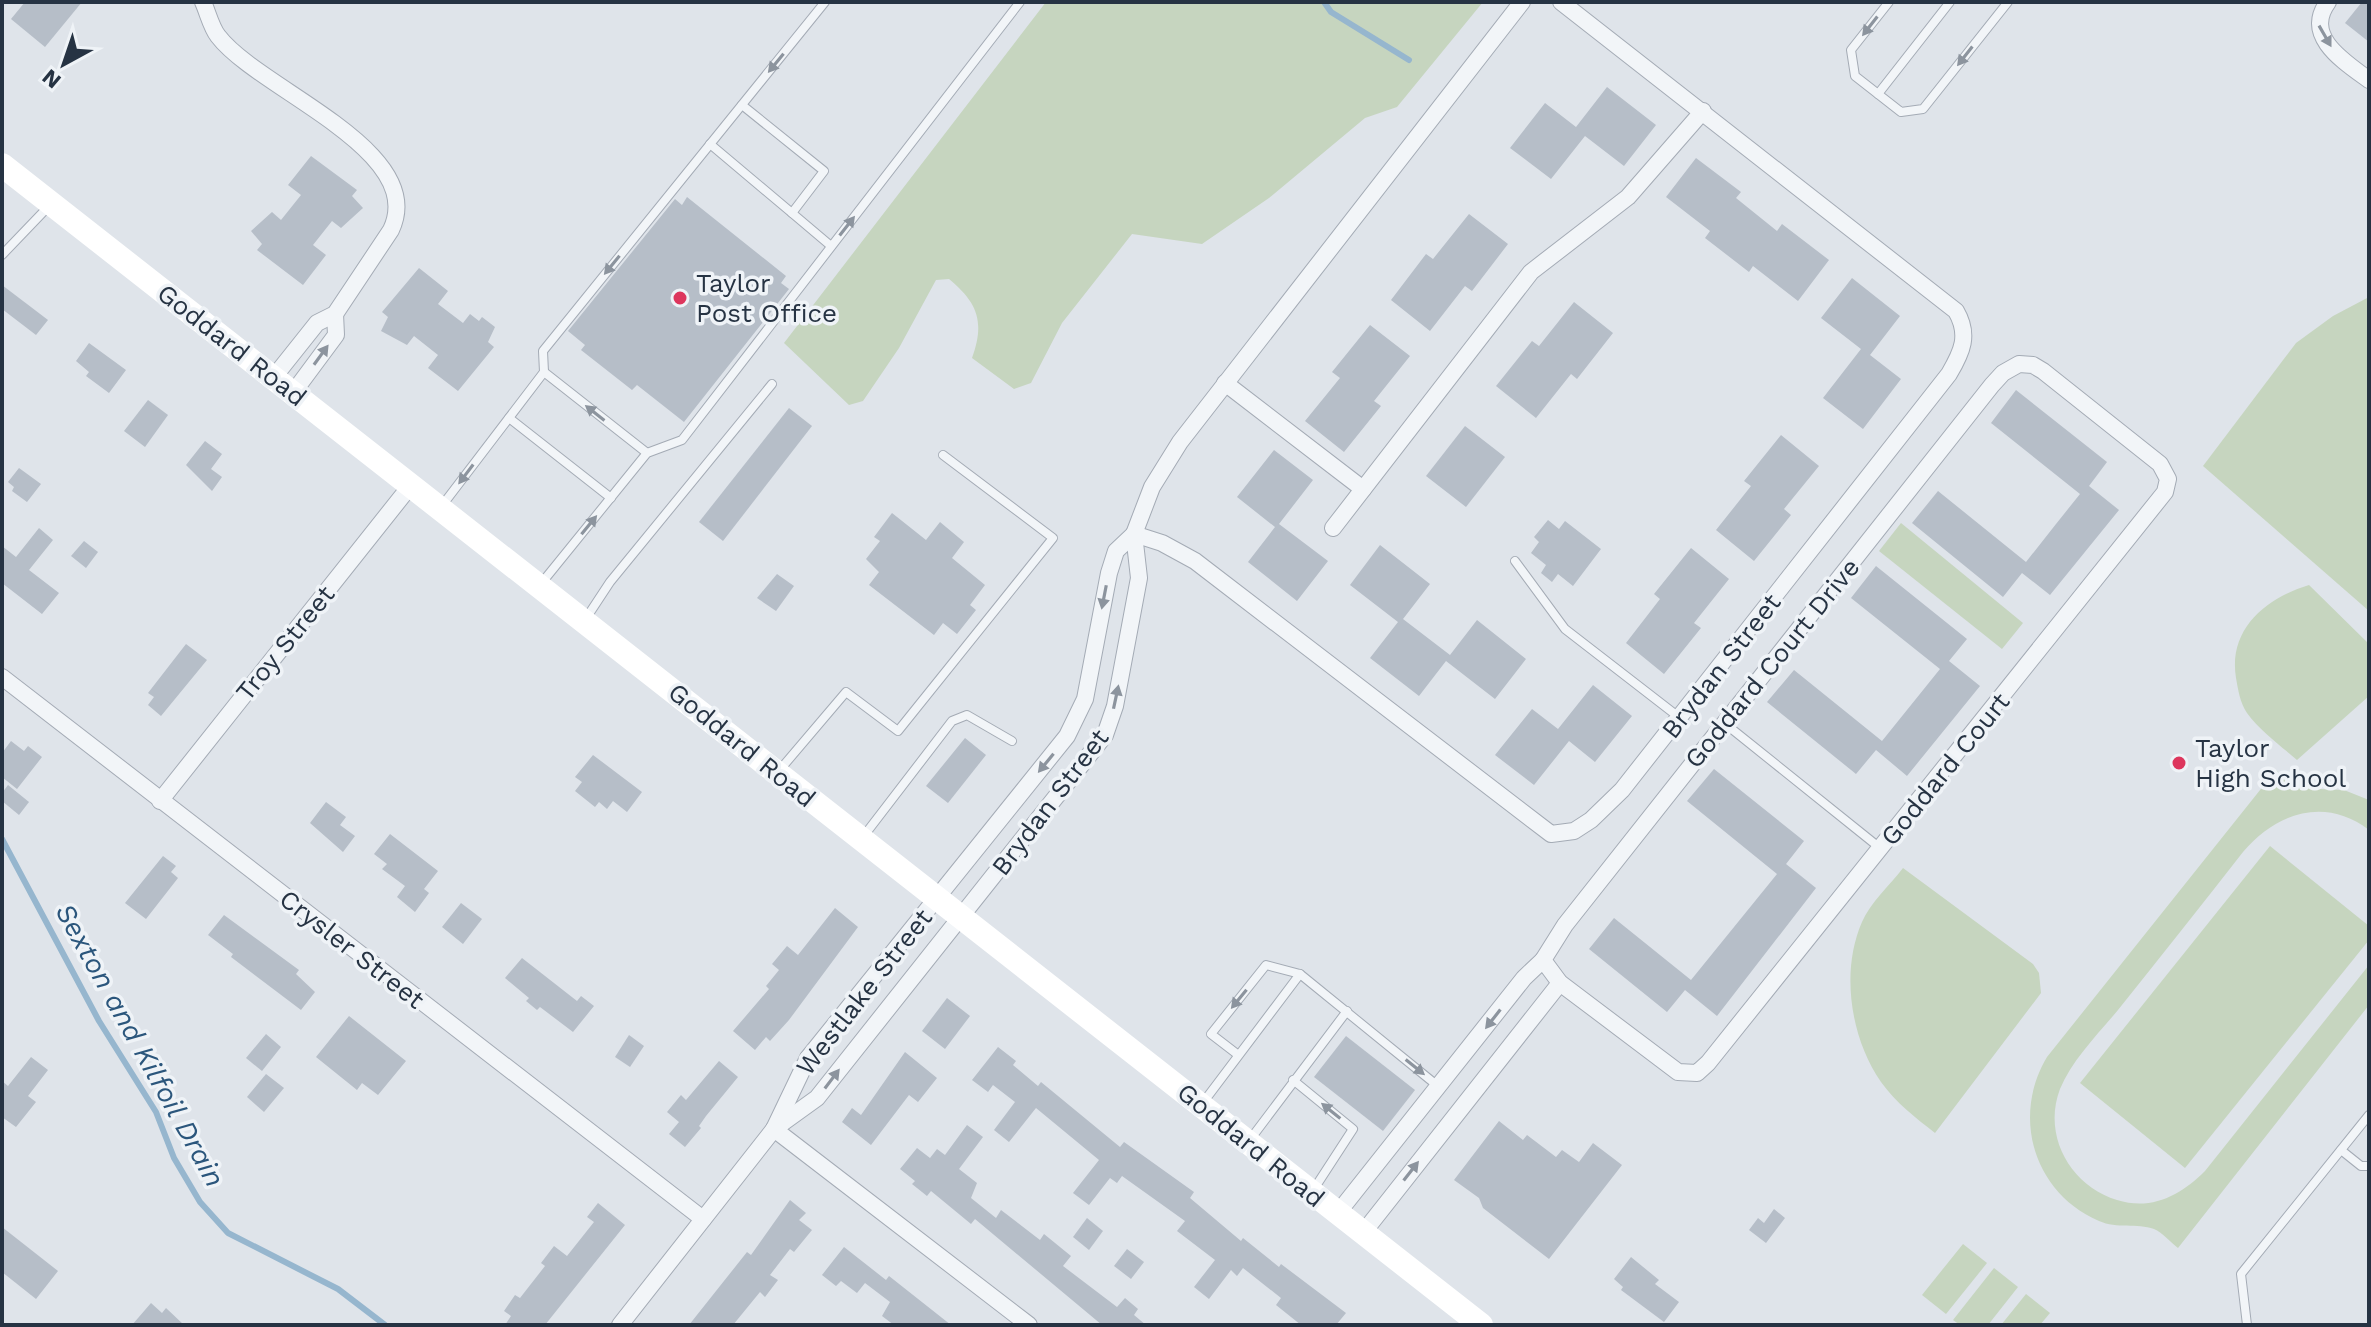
<svg xmlns="http://www.w3.org/2000/svg" width="2371" height="1327" viewBox="0 0 2371 1327" font-family="'Work Sans',sans-serif">
  <style>
    .green { fill: #c6d5bf }
    .lines { fill: none; stroke-linecap: round; stroke-linejoin: round }
    .stream { stroke: #96b6ce; stroke-width: 6 }
    .building { fill: #b6bec8 }
    .lane-casing { stroke: #a4abb5; stroke-width: 10 }
    .street-casing { stroke: #a4abb5; stroke-width: 18 }
    .lane { stroke: #f2f5f8; stroke-width: 8 }
    .street { stroke: #f2f5f8; stroke-width: 16 }
    .secondary { stroke: #fff; stroke-width: 24 }
    .oneway { fill: #8c949e }
    .poi-dot { fill: #dd365d; stroke: #eff3f7; stroke-width: 3 }
    .labels { text-anchor: middle; dominant-baseline: central; stroke-width: 7; stroke-linejoin: round; paint-order: stroke }
    .poi-label { font-size: 26px; fill: #263343; stroke: #eff3f7; text-anchor: start }
    .street-label { font-size: 26px; fill: #263343; stroke: #eff3f7 }
    .water-label { font-size: 28px; font-style: italic; fill: #2b567c; stroke: #eff3f7 }
  </style>
  <rect width="100%" height="100%" fill="#dfe4ea"/>
  <g class="green">
    <path d="M1046,2H1483L1397,107L1365,118L1269,198L1202,244L1132,234L1062,323L1031,383L1014,389L972,358C985,322 978,303 949,279L936,280L899,348L863,401L849,405L784,343Z"/>
    <path d="M2369,297V611L2203,466L2296,343L2333,316Z"/>
    <path d="M1901,523L2023,623L2002,649L1879,551Z"/>
    <path d="M2309,585L2369,644V696L2297,760C2281,746 2260,731 2247,713C2240,703 2238,689 2236,678C2228,629 2266,598 2309,585Z"/>
    <path d="M2276,770L2297,788L2344,790L2369,800V830C2325,796 2276,813 2243,852C2202,905 2160,957 2118,1010C2098,1034 2072,1060 2060,1089C2042,1136 2071,1186 2117,1200C2152,1211 2181,1195 2205,1171L2369,965V1005L2178,1248C2171,1243 2162,1232 2154,1229C2137,1223 2117,1229 2099,1221C2034,1193 2011,1117 2047,1057Z"/>
    <path d="M2270,846L2369,926V940L2185,1168L2080,1083Z"/>
    <path d="M1903,868L2033,964L2039,973L2041,993L1935,1133C1916,1118 1896,1103 1881,1082C1851,1039 1840,972 1862,922C1870,903 1890,885 1903,868Z"/>
    <path d="M1963,1244L1987,1263L1946,1314L1922,1295Z"/>
    <path d="M1994,1268L2018,1287L1988,1325H1960L1953,1320Z"/>
    <path d="M2026,1294L2050,1313L2040,1325H2001Z"/>
  </g>
  <g class="lines">
    <g class="stream">
      <path d="M1324,2L1331,12L1409,60"/>
      <path d="M2,839L99,1021L156,1112L174,1158L200,1202L228,1233L338,1289L385,1325"/>
    </g>
  </g>
  <g class="building">
    <path d="M25,2H82L45,47L11,19Z"/>
    <path d="M2362,2H2369V42L2345,23Z"/>
    <path d="M1607,87L1656,125L1624,166L1585,136L1551,179L1510,148L1545,103L1576,127Z"/>
    <path d="M311,156L357,190L352,196L363,208L341,228L332,221L313,245L326,255L303,285L257,250L262,244L251,231L272,212L281,220L301,195L288,185Z"/>
    <path d="M1696,158L1741,192L1736,198L1777,231L1782,224L1829,260L1798,301L1753,266L1749,272L1705,238L1710,231L1666,197Z"/>
    <path d="M687,197L786,276L781,283L789,289L684,422L637,385L632,390L581,350L585,345L568,331L675,199L682,205Z"/>
    <path d="M1469,214L1508,244L1472,291L1465,286L1430,331L1391,300L1426,254L1433,259Z"/>
    <path d="M419,268L448,291L438,304L463,323L470,314L479,321L482,317L495,327L488,342L494,347L458,391L428,368L438,355L414,336L407,345L381,331L388,317L382,312Z"/>
    <path d="M1852,278L1900,316L1870,355L1901,379L1863,429L1823,398L1861,349L1821,318Z"/>
    <path d="M2,285L48,320L36,335L2,309Z"/>
    <path d="M1574,302L1613,333L1577,379L1571,374L1536,418L1496,386L1532,341L1539,346Z"/>
    <path d="M1370,325L1410,356L1374,401L1381,406L1344,452L1305,421L1340,378L1332,372Z"/>
    <path d="M89,343L126,370L109,393L86,376L89,372L76,361Z"/>
    <path d="M2016,390L2107,462L2089,486L2119,510L2050,595L2022,573L2003,597L1912,523L1938,491L2026,562L2056,524L2080,494L1991,423Z"/>
    <path d="M148,400L168,415L145,447L124,431Z"/>
    <path d="M789,408L812,426L723,541L699,522Z"/>
    <path d="M1465,426L1505,457L1466,507L1426,476Z"/>
    <path d="M1781,435L1819,466L1784,509L1791,515L1754,561L1716,530L1751,486L1744,481Z"/>
    <path d="M205,441L222,454L211,469L222,477L212,491L186,465Z"/>
    <path d="M1274,450L1313,480L1279,524L1328,561L1297,601L1248,562L1275,527L1237,497Z"/>
    <path d="M19,468L41,484L27,502L12,491L14,487L8,482Z"/>
    <path d="M892,513L926,540L940,522L964,542L952,558L985,585L970,605L976,610L957,634L943,623L934,635L869,585L879,572L866,559L880,541L874,537Z"/>
    <path d="M1548,520L1559,529L1565,521L1601,549L1573,586L1558,574L1552,582L1541,573L1546,565L1531,553L1539,542L1534,537Z"/>
    <path d="M39,528L53,540L29,570L59,593L42,614L2,583V546L16,557Z"/>
    <path d="M84,541L98,552L86,568L71,556Z"/>
    <path d="M1380,545L1430,584L1403,619L1450,655L1477,620L1526,659L1495,699L1446,661L1419,696L1370,658L1398,622L1350,585Z"/>
    <path d="M1691,548L1729,579L1694,623L1701,628L1664,674L1626,643L1660,599L1654,594Z"/>
    <path d="M1876,566L1967,639L1949,661L1980,686L1907,776L1876,750L1856,774L1767,702L1794,670L1882,741L1940,669L1851,598Z"/>
    <path d="M777,574L794,586L776,611L757,598Z"/>
    <path d="M186,644L207,660L161,716L148,705L154,697L148,693Z"/>
    <path d="M1593,685L1632,716L1595,762L1569,741L1534,785L1495,755L1532,709L1558,729Z"/>
    <path d="M965,738L986,755L948,803L926,786Z"/>
    <path d="M11,741L24,751L28,746L42,757L17,789L2,777V753Z"/>
    <path d="M593,755L642,792L627,812L613,801L607,809L599,802L595,807L575,791L582,782L575,777Z"/>
    <path d="M1714,769L1804,841L1786,864L1816,888L1717,1016L1685,990L1667,1012L1589,949L1614,918L1691,980L1777,874L1687,801Z"/>
    <path d="M8,785L29,802L19,815L2,801V793Z"/>
    <path d="M326,802L346,817L340,825L355,836L343,852L310,823Z"/>
    <path d="M390,834L438,871L424,889L429,893L415,912L397,897L405,886L382,869L387,864L374,854Z"/>
    <path d="M163,856L176,866L171,872L178,878L146,919L125,903Z"/>
    <path d="M461,903L482,919L463,944L442,927Z"/>
    <path d="M835,908L858,927L789,1020L770,1041L766,1037L755,1050L733,1031L769,989L766,986L779,970L772,964L787,946L798,955Z"/>
    <path d="M224,915L299,970L296,974L315,992L301,1010L231,957L233,954L208,935Z"/>
    <path d="M522,958L577,1001L581,996L594,1006L573,1032L540,1007L537,1010L526,1001L529,998L505,978Z"/>
    <path d="M947,998L970,1016L945,1049L922,1031Z"/>
    <path d="M349,1016L406,1061L378,1095L362,1083L357,1090L316,1057Z"/>
    <path d="M266,1034L281,1047L262,1071L246,1058Z"/>
    <path d="M629,1035L644,1046L630,1067L615,1057Z"/>
    <path d="M1346,1036L1415,1090L1383,1131L1314,1077Z"/>
    <path d="M998,1047L1016,1061L1013,1065L1038,1086L1041,1082L1120,1147L1124,1142L1194,1192L1190,1198L1241,1241L1243,1238L1279,1267L1281,1264L1346,1313L1336,1325H1301L1276,1305L1281,1298L1243,1268L1237,1276L1231,1270L1209,1299L1194,1287L1215,1260L1177,1231L1185,1221L1122,1176L1117,1183L1110,1178L1089,1205L1073,1193L1099,1160L1036,1108L1009,1142L994,1130L1015,1102L993,1085L988,1092L972,1080Z"/>
    <path d="M905,1052L937,1078L918,1102L909,1095L871,1145L842,1122L852,1108L861,1115Z"/>
    <path d="M31,1057L48,1070L28,1096L36,1102L16,1127L2,1117V1081L8,1086Z"/>
    <path d="M719,1061L738,1077L706,1116L699,1126L701,1128L685,1147L669,1134L679,1122L667,1112L681,1095L686,1100Z"/>
    <path d="M266,1074L284,1088L264,1112L247,1097Z"/>
    <path d="M1499,1121L1523,1140L1527,1135L1556,1157L1562,1150L1579,1162L1593,1143L1622,1165L1549,1259L1483,1208L1479,1198L1454,1180Z"/>
    <path d="M967,1125L983,1137L959,1169L977,1183L971,1198L996,1218L1001,1210L1040,1240L1044,1234L1071,1256L1063,1266L1117,1307L1125,1298L1138,1309L1134,1315L1146,1325H1102L975,1219L971,1224L931,1191L927,1196L912,1184L915,1181L900,1169L917,1148L930,1158L937,1149L945,1155Z"/>
    <path d="M790,1200L806,1213L799,1220L812,1230L794,1252L790,1249L770,1275L778,1280L765,1297L760,1292L733,1325H689L747,1252L751,1255Z"/>
    <path d="M598,1203L625,1225L545,1325H505L511,1316L504,1311L515,1295L520,1298L545,1266L541,1263L554,1246L567,1256L594,1222L587,1217Z"/>
    <path d="M1774,1209L1785,1218L1766,1243L1749,1230L1758,1218L1764,1223Z"/>
    <path d="M1087,1218L1103,1231L1089,1250L1073,1237Z"/>
    <path d="M2,1227L58,1271L36,1299L2,1272Z"/>
    <path d="M844,1247L886,1280L889,1276L951,1325H894L882,1316L890,1302L865,1283L857,1293L841,1281L836,1286L822,1275Z"/>
    <path d="M1127,1249L1144,1262L1131,1279L1114,1266Z"/>
    <path d="M1631,1257L1659,1280L1655,1284L1679,1302L1664,1322L1621,1290L1623,1287L1614,1279Z"/>
    <path d="M151,1303L162,1313L166,1308L184,1325H132Z"/>
  </g>
  <g class="lines">
    <defs>
      <g id="lane">
        <path d="M1889,2L1851,50L1855,76L1901,112L1923,109L2008,2"/>
        <path d="M1878,94L1950,2"/>
        <path d="M710,144L792,213L824,171L742,105"/>
        <path d="M792,213L831,246"/>
        <path d="M2,255L48,207"/>
        <path d="M544,372L647,453"/>
        <path d="M509,418L611,498"/>
        <path d="M441,507L544,372L543,351L825,2"/>
        <path d="M1515,561L1565,629L1680,718"/>
        <path d="M540,585L647,453L682,440L1020,2"/>
        <path d="M585,620L610,582L772,384"/>
        <path d="M1723,722L1880,848"/>
        <path d="M778,772L846,692L898,731L1053,538L943,455"/>
        <path d="M863,837L952,721L967,715L1012,741"/>
        <path d="M1237,1054L1211,1034L1266,965L1300,974L1439,1087"/>
        <path d="M1293,1080L1353,1129L1314,1189"/>
        <path d="M1202,1104L1300,974"/>
        <path d="M1249,1141L1347,1011"/>
        <path d="M2341,1150L2361,1166H2369"/>
        <path d="M2247,1325L2241,1274L2369,1115"/>
      </g>
      <g id="street">
        <path d="M203,2C208,13 211,27 218,36C259,90 429,150 391,230L335,314L317,323L274,377"/>
        <path d="M2328,2C2303,36 2343,61 2369,80"/>
        <path d="M2019,364L2033,365L2043,371L2160,464L2168,479L2165,492L1708,1063L1697,1073L1678,1072L1560,983L1543,960L1565,925L1992,385L2003,373Z"/>
        <path d="M1225,383L1363,489"/>
        <path d="M293,393L336,335L335,314"/>
        <path d="M1333,528L1531,272L1628,197L1703,111"/>
        <path d="M1134,534L1162,543L1195,561L1551,834L1574,831L1591,820L1622,790L1949,374C1962,352 1970,335 1956,311L1561,2"/>
        <path d="M2,677L703,1219"/>
        <path d="M160,801L411,485"/>
        <path d="M774,1129L817,1098L1105,735L1115,706L1139,578L1134,534L1152,487L1180,442L1522,2"/>
        <path d="M774,1129L1029,1325"/>
        <path d="M1337,1214L1524,978L1543,960"/>
        <path d="M1363,1233L1560,983"/>
        <path d="M620,1325L774,1129L808,1058L1067,736L1085,699L1109,573L1116,551L1134,534"/>
      </g>
    </defs>
    <use href="#lane" class="lane-casing"/>
    <use href="#street" class="street-casing"/>
    <use href="#lane" class="lane"/>
    <use href="#street" class="street"/>
    <path class="secondary" d="M2,165L1481,1325"/>
  </g>
  <defs><path id="oneway-solid" d="M-6-.8H1V-3.2L6.5 0L1 3.2V.8H-6Z" transform="scale(2)"/></defs>
  <g class="oneway">
    <use href="#oneway-solid" transform="translate(1870 26) rotate(128)"/>
    <use href="#oneway-solid" transform="translate(2325 36) rotate(60)"/>
    <use href="#oneway-solid" transform="translate(1965 56) rotate(128)"/>
    <use href="#oneway-solid" transform="translate(776 63) rotate(129)"/>
    <use href="#oneway-solid" transform="translate(847 226) rotate(-52)"/>
    <use href="#oneway-solid" transform="translate(612 265) rotate(129)"/>
    <use href="#oneway-solid" transform="translate(321 355) rotate(-54)"/>
    <use href="#oneway-solid" transform="translate(595 413) rotate(-142)"/>
    <use href="#oneway-solid" transform="translate(466 474) rotate(127)"/>
    <use href="#oneway-solid" transform="translate(589 525) rotate(-51)"/>
    <use href="#oneway-solid" transform="translate(1104 597) rotate(101)"/>
    <use href="#oneway-solid" transform="translate(1116 697) rotate(-78)"/>
    <use href="#oneway-solid" transform="translate(1046 763) rotate(129)"/>
    <use href="#oneway-solid" transform="translate(1239 999) rotate(129)"/>
    <use href="#oneway-solid" transform="translate(1493 1019) rotate(128)"/>
    <use href="#oneway-solid" transform="translate(1415 1067) rotate(39)"/>
    <use href="#oneway-solid" transform="translate(832 1079) rotate(-53)"/>
    <use href="#oneway-solid" transform="translate(1331 1111) rotate(-141)"/>
    <use href="#oneway-solid" transform="translate(1411 1171) rotate(-52)"/>
  </g>
  <g class="poi-dot">
    <circle cx="680" cy="298" r="8"/>
    <circle cx="2179" cy="763" r="8"/>
  </g>
  <g class="labels">
    <g class="poi-label">
      <text x="696" y="283">Taylor<tspan x="696" dy="30">Post Office</tspan></text>
      <text x="2195" y="748">Taylor<tspan x="2195" dy="30">High School</tspan></text>
    </g>
    <g class="street-label">
      <text transform="translate(232 345) rotate(38)">Goddard Road</text>
      <text transform="translate(285 643) rotate(-51)">Troy Street</text>
      <text transform="translate(1772 663) rotate(-51)">Goddard Court Drive</text>
      <text transform="translate(1721 666) rotate(-52)">Brydan Street</text>
      <text transform="translate(742 745) rotate(39)">Goddard Road</text>
      <text transform="translate(1945 769) rotate(-51)">Goddard Court</text>
      <text transform="translate(1050 802) rotate(-53)">Brydan Street</text>
      <text transform="translate(352 949) rotate(38)">Crysler Street</text>
      <text transform="translate(864 992) rotate(-52)">Westlake Street</text>
      <text transform="translate(1251 1145) rotate(39)">Goddard Road</text>
    </g>
    <g class="water-label">
      <text transform="translate(140 1045) rotate(61)">Sexton and Kilfoil Drain</text>
    </g>
  </g>
  <rect width="2371" height="1327" fill="none" stroke="#263343" stroke-width="8"/>
  <g transform="translate(64 64) rotate(220)" stroke="#eff3f7" stroke-width="6" paint-order="stroke">
  <path d="M0-6L14 30L0 20L-14 30Z" fill="#263343"/>
  <text y="-12" font-size="22" font-weight="bold" text-anchor="middle" fill="#263343">N</text>
  </g>
</svg>
